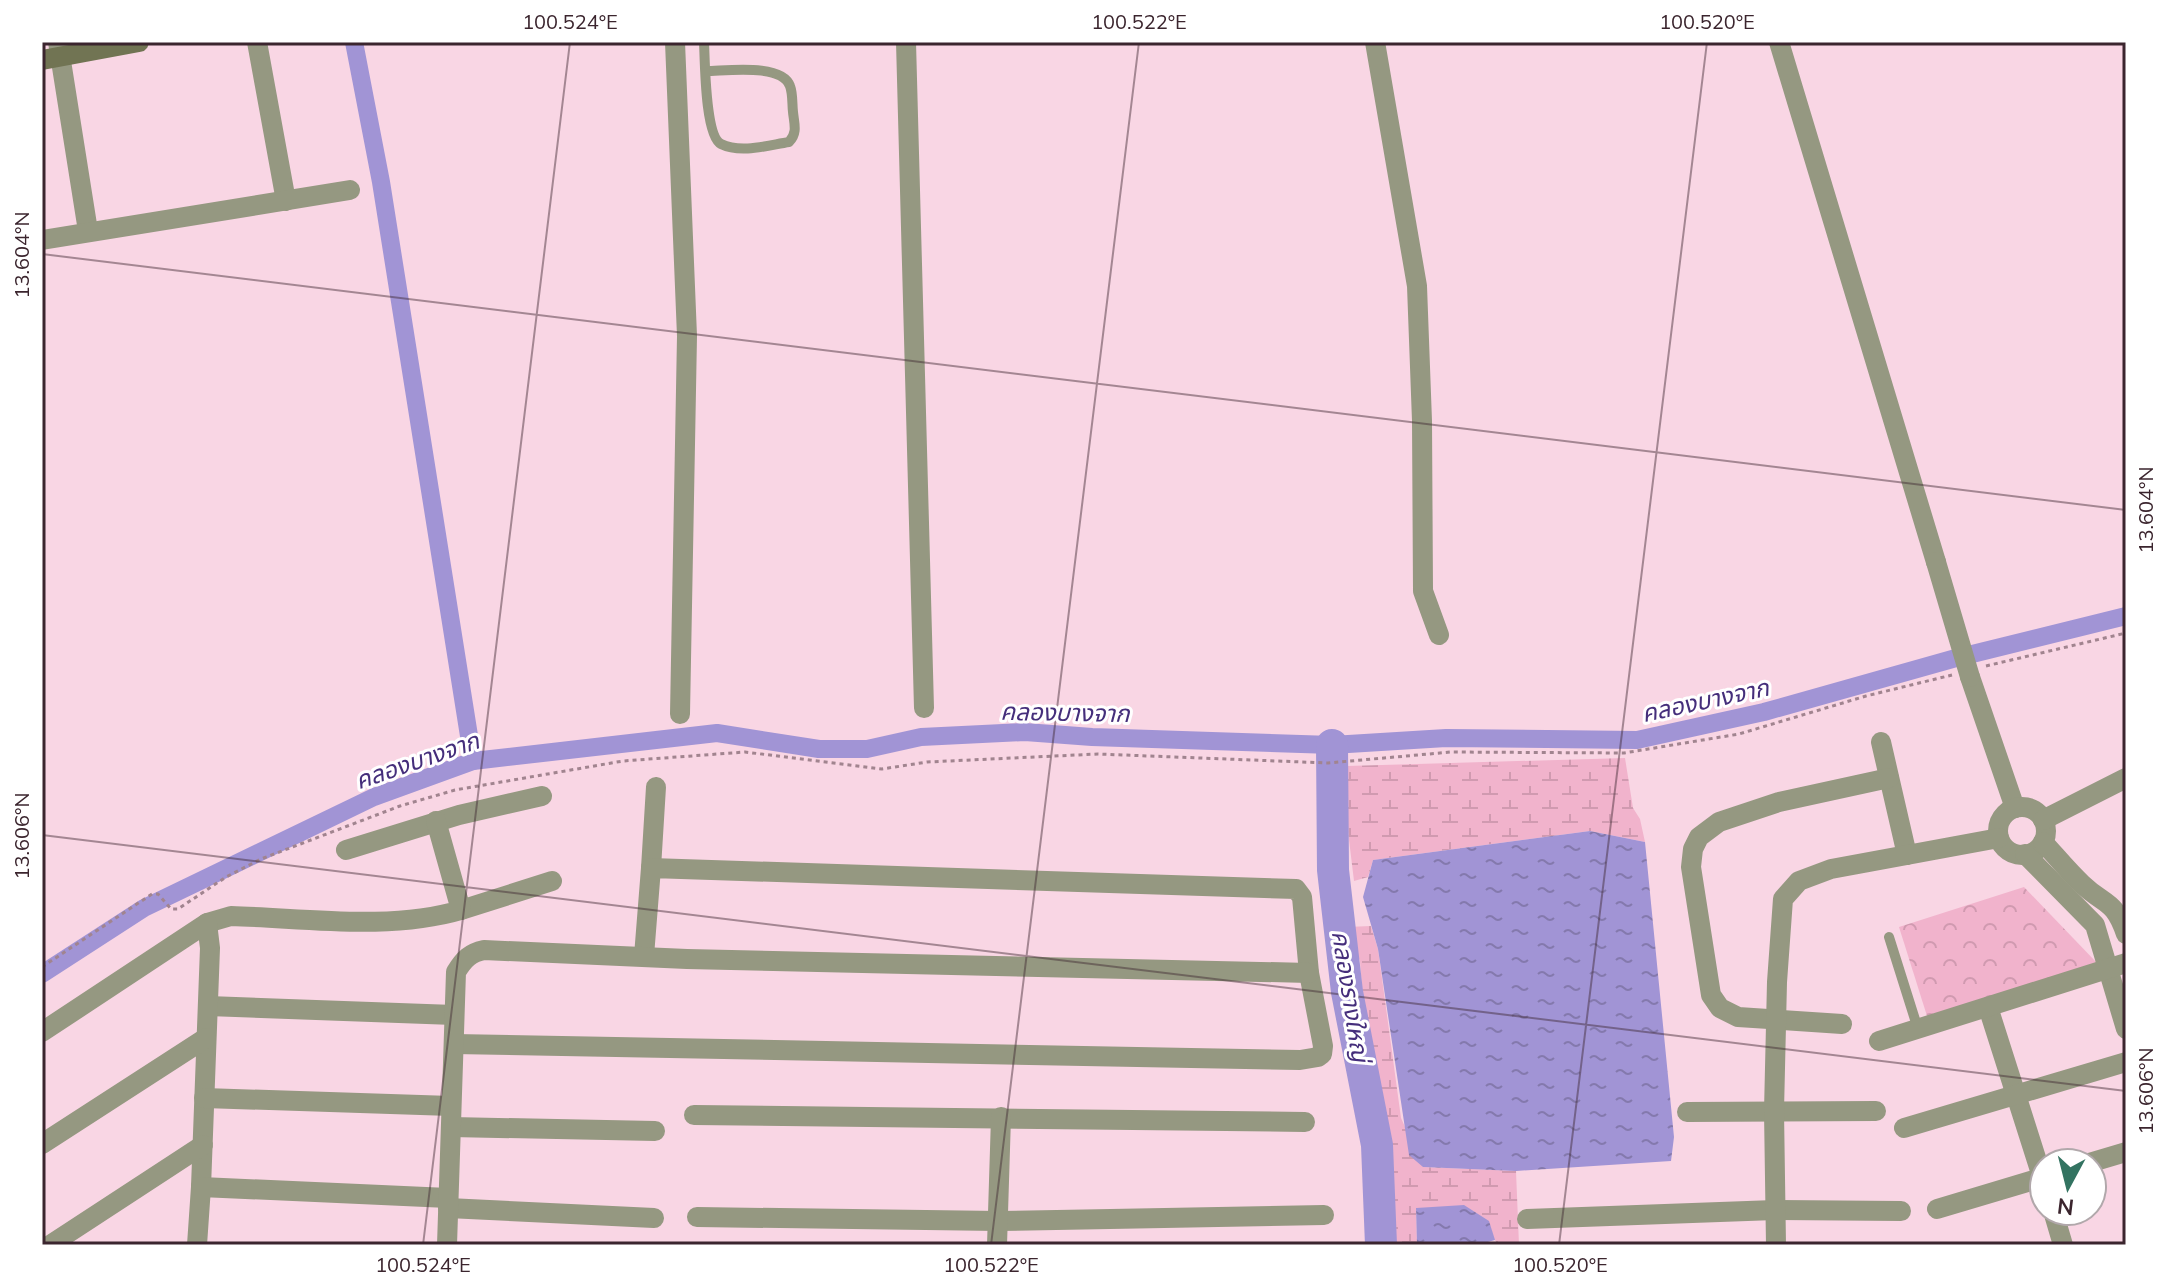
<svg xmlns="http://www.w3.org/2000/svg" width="2168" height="1287" viewBox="0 0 2168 1287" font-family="Mulish,'Noto Sans Thai',sans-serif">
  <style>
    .wetland { fill: url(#wetland-marsh) }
    .park { fill: url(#park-crowns) }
    .water { fill: url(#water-ripples) }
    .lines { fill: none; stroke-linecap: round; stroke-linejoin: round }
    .canal { stroke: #a194d5; stroke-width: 18 }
    .river { stroke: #a194d5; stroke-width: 32 }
    .path { stroke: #a1848f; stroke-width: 3; stroke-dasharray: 4 4; stroke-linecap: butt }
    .lane { stroke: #959881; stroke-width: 10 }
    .street { stroke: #959881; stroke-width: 20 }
    .secondary { stroke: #717453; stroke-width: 20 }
    .street-bridge { stroke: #959881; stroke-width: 20 }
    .ticks { fill: none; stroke: #3b252e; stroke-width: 2; stroke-opacity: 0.45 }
    .labels { text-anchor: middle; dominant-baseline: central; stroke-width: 6; stroke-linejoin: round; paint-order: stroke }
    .water-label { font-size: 24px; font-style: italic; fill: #452e7b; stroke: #fff }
    .neatline { fill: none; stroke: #3b252e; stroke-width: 3 }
    .ticks-label { font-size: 20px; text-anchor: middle; fill: #3b252e }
  </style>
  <defs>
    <pattern id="wetland-marsh" width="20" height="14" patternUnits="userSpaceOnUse" patternTransform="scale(2)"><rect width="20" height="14" fill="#f1b3cc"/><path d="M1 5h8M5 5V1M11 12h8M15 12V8" fill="none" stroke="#d09ab0"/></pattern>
    <pattern id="park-crowns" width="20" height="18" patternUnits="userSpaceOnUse" patternTransform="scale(2)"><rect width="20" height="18" fill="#f1b3cc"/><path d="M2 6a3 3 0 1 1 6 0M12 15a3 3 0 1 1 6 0" fill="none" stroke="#d09ab0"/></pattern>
    <pattern id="water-ripples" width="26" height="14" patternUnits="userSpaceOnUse" patternTransform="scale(2)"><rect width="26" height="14" fill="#a194d5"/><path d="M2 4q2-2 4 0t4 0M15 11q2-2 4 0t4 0" fill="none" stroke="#8479ad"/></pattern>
  </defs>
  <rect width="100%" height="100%" fill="#f9d6e4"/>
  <g class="wetland">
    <path d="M1625,758L1633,808L1640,819L1645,842L1590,831L1373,860L1368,877L1354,881L1341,774L1347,766Z"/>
    <path d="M1371,926L1378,949L1401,1118L1423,1167L1516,1171L1519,1245H1498L1495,1240L1416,1208L1417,1245H1394L1380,1112L1366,1043L1360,961L1347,927Z"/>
  </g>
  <path class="park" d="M2024,887L2098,964L1927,1016L1899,927Z"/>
  <g class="water">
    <path d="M1590,831L1645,842L1674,1137L1671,1161L1516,1171L1423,1167L1409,1155L1378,949L1363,897L1373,860Z"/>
    <path d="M1464,1205L1489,1221L1495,1240L1477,1245H1417L1416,1208Z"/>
  </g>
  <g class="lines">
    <g class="canal">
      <path d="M354,42L381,182L473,761"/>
      <path d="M42,974L144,908L374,797L473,761L717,733L819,749H867L921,737L1025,732L1092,737L1332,745L1446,738L1637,740L1764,712L1956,658L2126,616"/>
    </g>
    <path class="river" d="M1332,745L1333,870L1347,992L1377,1145L1381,1245"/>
    <g class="path">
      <path d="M1986,666L2126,633"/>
      <path d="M42,967L152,894H158L171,909H178L226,877L261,859L400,806L455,790L623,761L745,752L882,769L927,762L1098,754L1328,763L1451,752L1624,753L1739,734L1866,696L1952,675"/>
    </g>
    <g class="lane">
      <path d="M704,42C705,61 705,136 721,144C741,154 769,145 789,142C798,133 794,123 793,112C792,104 793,94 790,86C782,63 726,71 706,71"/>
      <path d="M1889,937L1918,1029"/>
    </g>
    <g class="street">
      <path d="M58,42L88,231"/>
      <path d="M257,42L286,201"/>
      <path d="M675,42L687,336L680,714"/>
      <path d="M906,42L924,708"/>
      <path d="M1375,42L1417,286L1422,421L1423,591L1439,635"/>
      <path d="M1779,42L1936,562"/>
      <path d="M42,240L350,190"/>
      <path d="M1970,677L2015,808"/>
      <path d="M1881,742L1907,855"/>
      <circle cx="2022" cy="831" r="24"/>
      <path d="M2043,820L2126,778"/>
      <path d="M2043,842C2056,856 2068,871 2082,884C2105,906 2114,899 2126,934"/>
      <path d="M346,850L459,815L542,796"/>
      <path d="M2025,854L2095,925L2126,1029"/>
      <path d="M651,868L656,787"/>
      <path d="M461,910L552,881"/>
      <path d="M207,923L231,916C305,918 390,931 461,910L436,821"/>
      <path d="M208,1006L454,1015"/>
      <path d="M1988,1007L2044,1183"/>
      <path d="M1842,1024L1738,1017L1720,1008L1711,995L1691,867L1693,849L1699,837L1719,822L1779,802L1889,778"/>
      <path d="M42,1032L207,923L210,948L201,1187"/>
      <path d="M1879,1041L2126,963"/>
      <path d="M454,1044L1300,1060L1318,1057L1322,1054L1323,1046L1309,973L1302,897L1296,889L651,868L644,956"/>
      <path d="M204,1098L451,1106"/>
      <path d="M1687,1112L1876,1111"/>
      <path d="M694,1115L1305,1122"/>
      <path d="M451,1127L655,1131"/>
      <path d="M1904,1128L2126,1062"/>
      <path d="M42,1144L206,1038"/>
      <path d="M2089,1163L2126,1152"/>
      <path d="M448,1208L654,1218"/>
      <path d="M1937,1209L2044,1177"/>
      <path d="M2053,1211L2063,1245"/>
      <path d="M697,1217L998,1221L1324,1215"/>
      <path d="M1527,1219L1775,1210L1901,1211"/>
      <path d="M50,1245L203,1145"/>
      <path d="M197,1245L201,1187L448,1198"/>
      <path d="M447,1245L456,972C464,959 470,953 484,950L687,959L1309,973"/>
      <path d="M997,1245L1001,1117"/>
      <path d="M1776,1245L1774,1111L1777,982L1783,899L1799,881L1831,869L1999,838"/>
    </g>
    <path class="secondary" d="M42,60L139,42"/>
    <path class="street-bridge" d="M1936,562L1970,677"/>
  </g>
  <path class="ticks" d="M42,254L2126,510M42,835L2126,1091M423,1245L570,42M991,1245L1139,42M1559,1245L1707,42"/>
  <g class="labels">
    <g class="water-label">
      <text transform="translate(1705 700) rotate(-12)">คลองบางจาก</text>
      <text transform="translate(1065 712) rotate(1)">คลองบางจาก</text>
      <text transform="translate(417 760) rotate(-19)">คลองบางจาก</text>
      <text transform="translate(1351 996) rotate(81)">คลองรางใหญ่</text>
    </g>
  </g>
  <rect width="2168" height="1287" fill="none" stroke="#ffffff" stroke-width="88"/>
  <g transform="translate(2068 1187) rotate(187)"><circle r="38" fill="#ffffff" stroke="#b1a8ab" stroke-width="2"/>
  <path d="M0-6L14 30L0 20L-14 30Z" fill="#337361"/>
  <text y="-12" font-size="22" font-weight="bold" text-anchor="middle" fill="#3b252e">N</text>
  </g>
  <rect x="44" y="44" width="2080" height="1199" class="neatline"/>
  <g class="ticks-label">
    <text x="570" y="29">100.524°E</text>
    <text x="1139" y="29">100.522°E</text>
    <text x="1707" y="29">100.520°E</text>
    <text transform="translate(22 255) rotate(-90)" y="7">13.604°N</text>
    <text transform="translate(2146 510) rotate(-90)" y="7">13.604°N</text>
    <text transform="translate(22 836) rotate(-90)" y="7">13.606°N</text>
    <text transform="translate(2146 1091) rotate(-90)" y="7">13.606°N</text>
    <text x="423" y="1272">100.524°E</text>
    <text x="991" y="1272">100.522°E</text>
    <text x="1560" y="1272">100.520°E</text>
  </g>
</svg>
